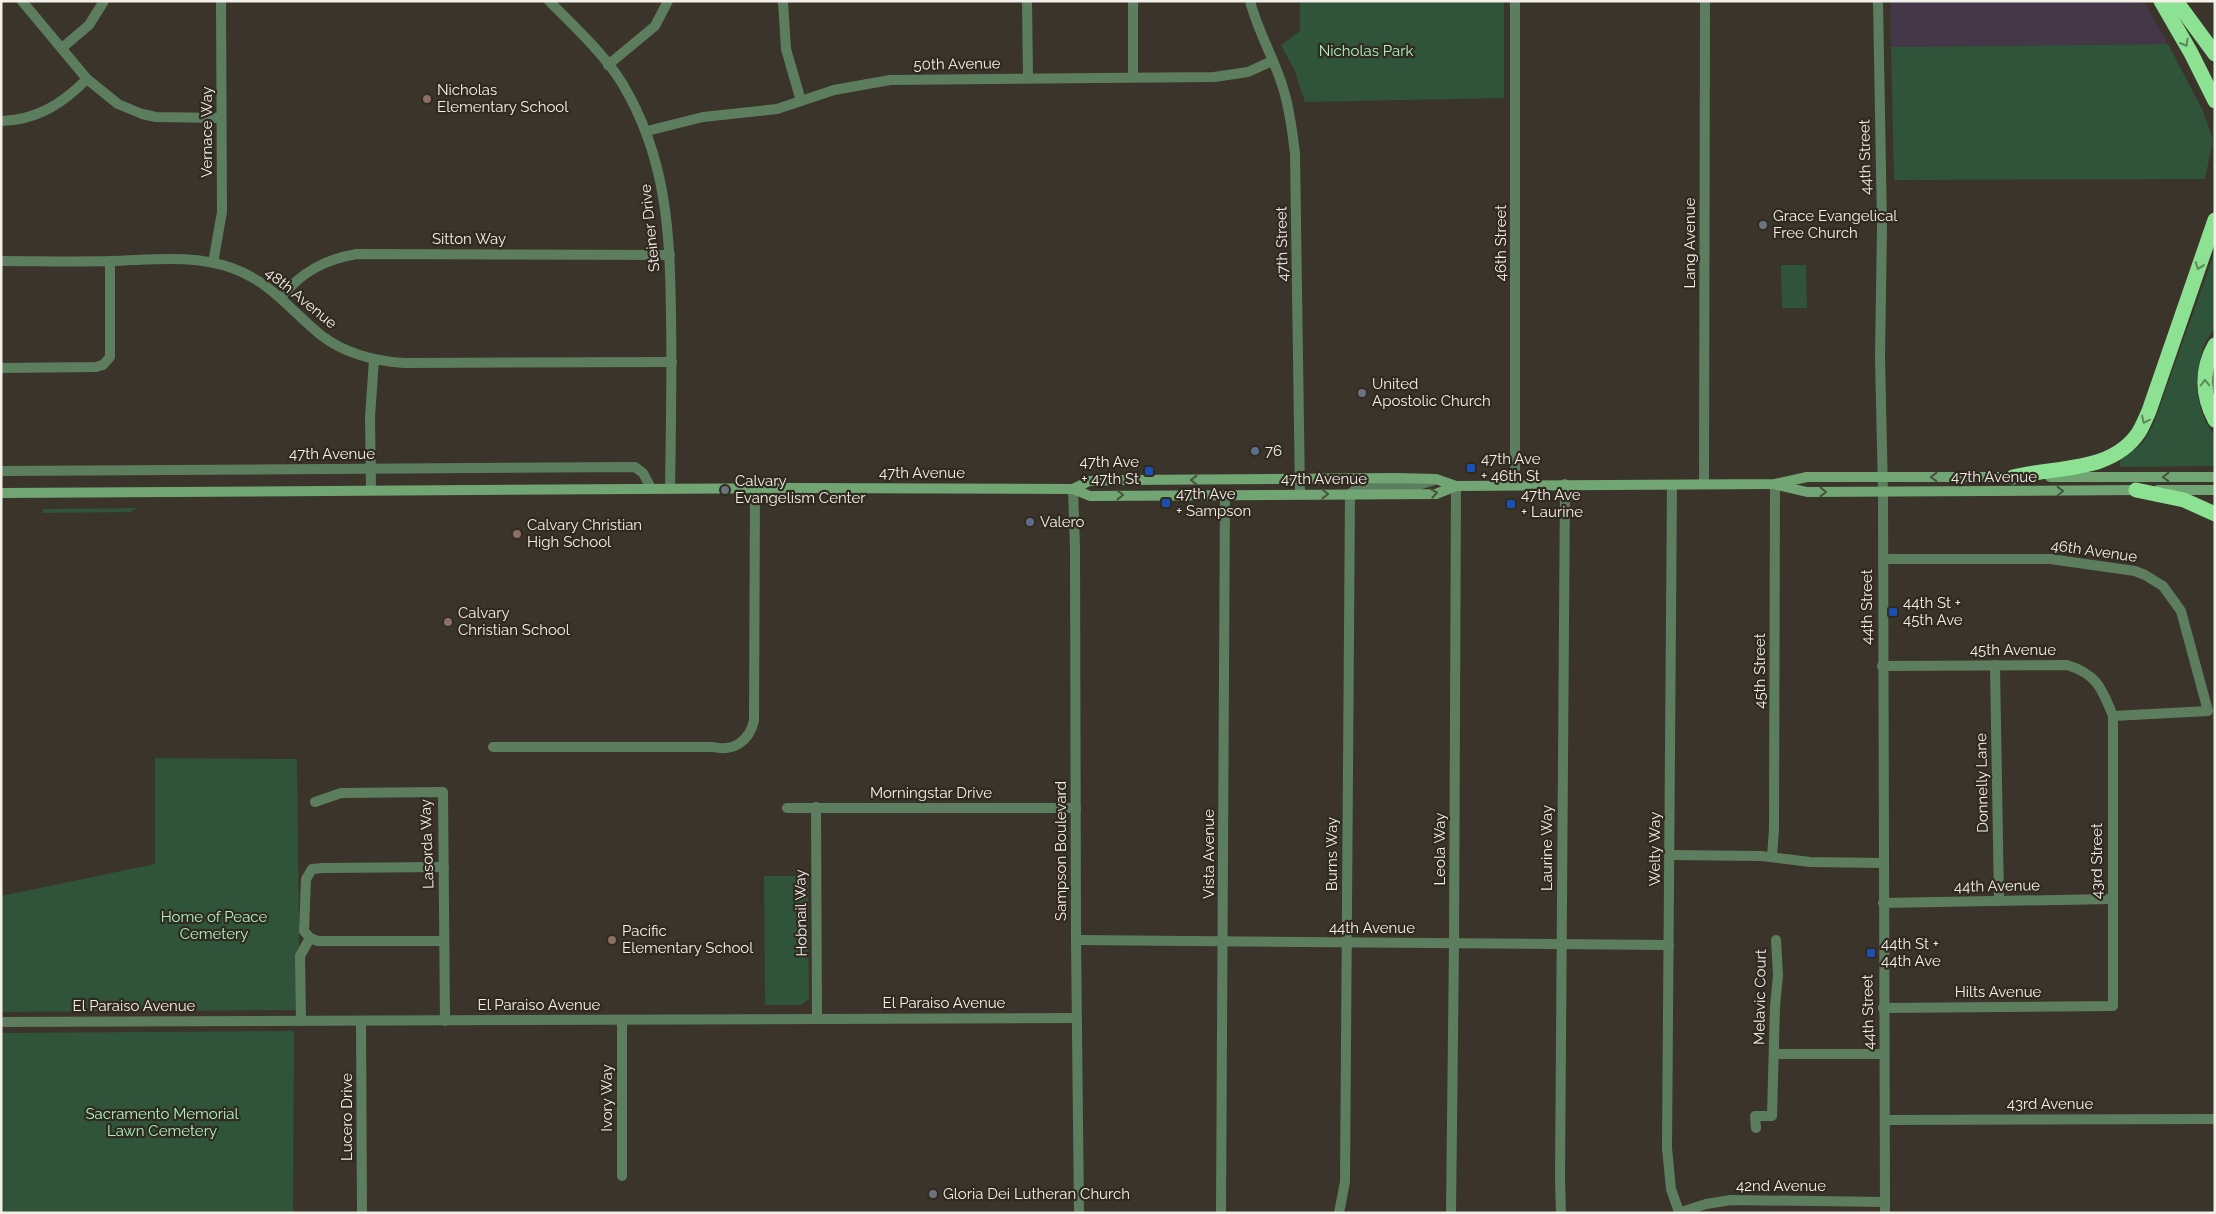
<svg xmlns="http://www.w3.org/2000/svg" width="2216" height="1214" viewBox="0 0 2216 1214" font-family="Raleway,sans-serif">
  <style>
    .commercial { fill: #443848 }
    .green { fill: #2f5439 }
    .lines { fill: none; stroke-linecap: round; stroke-linejoin: round }
    .minor { stroke: #5d7e5e; stroke-width: 10 }
    .tertiary { stroke: #5d7e5e; stroke-width: 10 }
    .secondary { stroke: #71a674; stroke-width: 10 }
    .motorway { stroke: #8de192; stroke-width: 15 }
    .oneway { stroke: #5e8659 }
    .oneway2 { stroke: #47553d }
    .education-dot { fill: #8d6e63; stroke: #302a20; stroke-width: 2 }
    .worship-dot { fill: #6b7280; stroke: #302a20; stroke-width: 2 }
    .service-dot { fill: #5c6f8a; stroke: #302a20; stroke-width: 2 }
    .transit-dot { fill: #1a4fb4; stroke: #302a20; stroke-width: 2 }
    .labels { text-anchor: middle; dominant-baseline: central; stroke-width: 4.5; stroke-linejoin: round; paint-order: stroke }
    .park-label { font-size: 15px; fill: #aaf4bd; stroke: #302a20 }
    .street-label { font-size: 15px; fill: #f3efe9; stroke: #302a20 }
    .poi-label { font-size: 15px; fill: #f3efe9; stroke: #302a20; text-anchor: start }
  </style>
  <rect width="100%" height="100%" fill="#3b342a"/>
  <path class="commercial" d="M1891,1H2143L2168,44L1891,47Z"/>
  <g class="green">
    <path d="M1300,1H1504V98L1305,102L1294,69L1281,45L1300,31Z"/>
    <path d="M2168,44L2203,111L2213,140L2205,179L1894,180L1891,47Z"/>
    <path d="M2215,251C2215,275 2216,301 2215,324C2214,332 2205,340 2203,348C2194,376 2194,412 2215,435V466L2120,467V461L2143,443L2154,423Z"/>
    <path d="M1781,265H1806L1807,308H1782Z"/>
    <path d="M137,508L130,512L42,513L43,509Z"/>
    <path d="M155,758L297,759L300,1010L1,1012V896L155,864Z"/>
    <path d="M764,876H808L809,999L801,1005H765Z"/>
    <path d="M294,1031L293,1213H1V1033Z"/>
  </g>
  <g class="lines">
    <g class="minor">
      <path d="M22,1L87,79L118,104L142,114L156,117L221,118"/>
      <path d="M783,1L786,49L801,101"/>
      <path d="M1027,1L1028,78"/>
      <path d="M1878,1L1882,226L1880,358L1883,493"/>
      <path d="M62,48L89,25L104,1"/>
      <path d="M608,65L655,26L668,1"/>
      <path d="M1133,77V1"/>
      <path d="M1,121C37,120 62,104 87,79"/>
      <path d="M647,131L703,117L777,109L834,90L890,80L1214,77L1248,72L1272,61"/>
      <path d="M1,261C38,261 75,262 111,261C152,260 193,254 232,268C271,282 291,311 322,336C346,354 374,361 404,363L672,362"/>
      <path d="M213,263L222,212L221,1"/>
      <path d="M281,297C302,272 325,259 357,254L670,255"/>
      <path d="M1,368L96,367L103,365L110,357V261"/>
      <path d="M1,471L635,467L643,473L651,488"/>
      <path d="M1704,484L1705,1"/>
      <path d="M1515,485V1"/>
      <path d="M1672,485L1667,1148L1671,1189L1679,1212"/>
      <path d="M371,490L370,417L374,360"/>
      <path d="M1883,559H2050L2135,571L2145,575L2163,586L2181,611L2208,711L2113,716"/>
      <path d="M1995,665L1999,901"/>
      <path d="M1882,666L2067,665C2097,674 2102,689 2113,716V1006L1883,1008"/>
      <path d="M493,747H713C734,752 749,741 754,721L755,488"/>
      <path d="M315,802L341,793L443,792L445,1021"/>
      <path d="M816,807L817,1019"/>
      <path d="M787,808H1076"/>
      <path d="M1670,855L1761,856L1810,862L1884,863"/>
      <path d="M1772,857L1774,829L1775,484"/>
      <path d="M444,867L323,868L312,869L306,879L304,931L310,938L318,941H444"/>
      <path d="M1883,903L2112,899"/>
      <path d="M1076,940L1669,945"/>
      <path d="M622,1020V1176"/>
      <path d="M301,1021L300,956L310,938"/>
      <path d="M361,1021L362,1213"/>
      <path d="M1774,1054H1883"/>
      <path d="M1885,1120L2215,1119"/>
      <path d="M1756,1128L1755,1116H1772L1775,1006L1778,975L1776,940"/>
      <path d="M1221,1213L1225,495"/>
      <path d="M1339,1213L1345,1182L1350,494"/>
      <path d="M1451,1213L1454,944L1456,486"/>
      <path d="M1561,1213L1560,1179L1565,484"/>
      <path d="M1678,1213L1706,1204L1731,1200L1885,1202"/>
    </g>
    <g class="tertiary">
      <path d="M549,1C574,26 604,54 622,83C667,158 670,233 671,317C672,374 671,431 670,488"/>
      <path d="M1250,1C1258,32 1274,58 1283,88C1290,109 1292,131 1295,153L1300,494"/>
      <path d="M1073,489L1075,547L1076,940L1079,1213"/>
      <path d="M1883,493L1885,1213"/>
      <path d="M1350,494L1359,487L1415,486L1435,480"/>
      <path d="M1,1022L1076,1018"/>
    </g>
    <g class="secondary">
      <path d="M2050,477H2215"/>
      <path d="M1777,485L1807,492L2141,490"/>
      <path d="M1073,489L1089,481L1124,480L1396,478L1436,479L1456,486L1775,484L1807,477H2018"/>
      <path d="M2158,490H2215"/>
      <path d="M1,493L790,488L1073,489L1090,496L1436,494L1456,486"/>
    </g>
    <g class="motorway">
      <path d="M2161,1L2191,53L2215,101"/>
      <path d="M2176,1L2215,54"/>
      <path d="M2215,345C2201,369 2202,396 2215,420"/>
      <path d="M2013,477C2056,466 2112,473 2139,432C2143,425 2146,418 2149,411L2215,220"/>
      <path d="M2136,490L2184,500L2215,514"/>
    </g>
  </g>
  <defs><path id="oneway-chevron" d="M-2-3.5L2.5 0L-2 3.5" fill="none" stroke-width="1.6" stroke-linecap="round" stroke-linejoin="round" transform="scale(1.25)"/></defs>
  <g class="oneway">
    <use href="#oneway-chevron" transform="translate(2185 43) rotate(60)"/>
    <use href="#oneway-chevron" transform="translate(2199 266) rotate(109)"/>
    <use href="#oneway-chevron" transform="translate(2205 383) rotate(-90)"/>
    <use href="#oneway-chevron" transform="translate(2145 420) rotate(116)"/>
  </g>
  <g class="oneway2">
    <use href="#oneway-chevron" transform="translate(1934 477) rotate(180)"/>
    <use href="#oneway-chevron" transform="translate(2166 477) rotate(180)"/>
    <use href="#oneway-chevron" transform="translate(1194 480) rotate(180)"/>
    <use href="#oneway-chevron" transform="translate(2060 491) rotate(-1)"/>
    <use href="#oneway-chevron" transform="translate(1823 492) rotate(1)"/>
    <use href="#oneway-chevron" transform="translate(1434 493) rotate(-9)"/>
    <use href="#oneway-chevron" transform="translate(1325 494)"/>
    <use href="#oneway-chevron" transform="translate(1120 495)"/>
  </g>
  <g class="education-dot">
    <circle cx="427" cy="99" r="5"/>
    <circle cx="517" cy="534" r="5"/>
    <circle cx="448" cy="622" r="5"/>
    <circle cx="612" cy="940" r="5"/>
  </g>
  <g class="worship-dot">
    <circle cx="1763" cy="225" r="5"/>
    <circle cx="1362" cy="393" r="5"/>
    <circle cx="725" cy="490" r="5"/>
    <circle cx="933" cy="1194" r="5"/>
  </g>
  <g class="service-dot">
    <circle cx="1255" cy="451" r="5"/>
    <circle cx="1030" cy="522" r="5"/>
  </g>
  <g class="transit-dot">
    <rect x="1466" y="463" width="10" height="10" rx="2.5"/>
    <rect x="1144" y="466" width="10" height="10" rx="2.5"/>
    <rect x="1161" y="498" width="10" height="10" rx="2.5"/>
    <rect x="1506" y="499" width="10" height="10" rx="2.5"/>
    <rect x="1888" y="607" width="10" height="10" rx="2.5"/>
    <rect x="1866" y="948" width="10" height="10" rx="2.5"/>
  </g>
  <g class="labels">
    <g class="park-label">
      <text x="1366" y="51">Nicholas Park</text>
      <text x="214" y="917">Home of Peace<tspan x="214" dy="17">Cemetery</tspan></text>
      <text x="162" y="1114">Sacramento Memorial<tspan x="162" dy="17">Lawn Cemetery</tspan></text>
    </g>
    <g class="street-label">
      <text transform="translate(957 64) rotate(-1)">50th Avenue</text>
      <text transform="translate(207 132) rotate(-90)">Vernace Way</text>
      <text transform="translate(1865 157) rotate(-91)">44th Street</text>
      <text transform="translate(650 228) rotate(-96)">Steiner Drive</text>
      <text x="469" y="239">Sitton Way</text>
      <text transform="translate(1501 243) rotate(-90)">46th Street</text>
      <text transform="translate(1690 243) rotate(-90)">Lang Avenue</text>
      <text transform="translate(1282 244) rotate(-91)">47th Street</text>
      <text transform="translate(301 298) rotate(39)">48th Avenue</text>
      <text x="332" y="454">47th Avenue</text>
      <text x="922" y="473">47th Avenue</text>
      <text x="1994" y="477">47th Avenue</text>
      <text x="1324" y="479">47th Avenue</text>
      <text transform="translate(2094 551) rotate(8)">46th Avenue</text>
      <text transform="translate(1867 607) rotate(-90)">44th Street</text>
      <text x="2013" y="650">45th Avenue</text>
      <text transform="translate(1760 671) rotate(-90)">45th Street</text>
      <text transform="translate(1982 783) rotate(-91)">Donnelly Lane</text>
      <text x="931" y="793">Morningstar Drive</text>
      <text transform="translate(427 844) rotate(-92)">Lasorda Way</text>
      <text transform="translate(1547 848) rotate(-90)">Laurine Way</text>
      <text transform="translate(1440 849) rotate(-90)">Leola Way</text>
      <text transform="translate(1655 849) rotate(-90)">Welty Way</text>
      <text transform="translate(1061 851) rotate(-90)">Sampson Boulevard</text>
      <text transform="translate(1209 854) rotate(-90)">Vista Avenue</text>
      <text transform="translate(1332 854) rotate(-90)">Burns Way</text>
      <text transform="translate(2097 861) rotate(-90)">43rd Street</text>
      <text transform="translate(1997 886) rotate(-1)">44th Avenue</text>
      <text transform="translate(801 913) rotate(-91)">Hobnail Way</text>
      <text x="1372" y="928">44th Avenue</text>
      <text x="1998" y="992">Hilts Avenue</text>
      <text transform="translate(1760 997) rotate(-89)">Melavic Court</text>
      <text x="944" y="1003">El Paraiso Avenue</text>
      <text x="539" y="1005">El Paraiso Avenue</text>
      <text x="134" y="1006">El Paraiso Avenue</text>
      <text transform="translate(1868 1012) rotate(-91)">44th Street</text>
      <text transform="translate(607 1098) rotate(-90)">Ivory Way</text>
      <text x="2050" y="1104">43rd Avenue</text>
      <text transform="translate(347 1117) rotate(-90)">Lucero Drive</text>
      <text x="1781" y="1186">42nd Avenue</text>
    </g>
    <g class="poi-label">
      <text x="437" y="90">Nicholas<tspan x="437" dy="17">Elementary School</tspan></text>
      <text x="1773" y="216">Grace Evangelical<tspan x="1773" dy="17">Free Church</tspan></text>
      <text x="1372" y="384">United<tspan x="1372" dy="17">Apostolic Church</tspan></text>
      <text x="1265" y="451">76</text>
      <text x="1481" y="459">47th Ave<tspan x="1481" dy="17">+ 46th St</tspan></text>
      <text x="1139" y="462" text-anchor="end">47th Ave<tspan x="1139" dy="17">+ 47th St</tspan></text>
      <text x="735" y="481">Calvary<tspan x="735" dy="17">Evangelism Center</tspan></text>
      <text x="1176" y="494">47th Ave<tspan x="1176" dy="17">+ Sampson</tspan></text>
      <text x="1521" y="495">47th Ave<tspan x="1521" dy="17">+ Laurine</tspan></text>
      <text x="1040" y="522">Valero</text>
      <text x="527" y="525">Calvary Christian<tspan x="527" dy="17">High School</tspan></text>
      <text x="1903" y="603">44th St +<tspan x="1903" dy="17">45th Ave</tspan></text>
      <text x="458" y="613">Calvary<tspan x="458" dy="17">Christian School</tspan></text>
      <text x="622" y="931">Pacific<tspan x="622" dy="17">Elementary School</tspan></text>
      <text x="1881" y="944">44th St +<tspan x="1881" dy="17">44th Ave</tspan></text>
      <text x="943" y="1194">Gloria Dei Lutheran Church</text>
    </g>
  </g>
  <rect width="2216" height="1214" fill="none" stroke="#f3efe9" stroke-width="5"/>
</svg>
